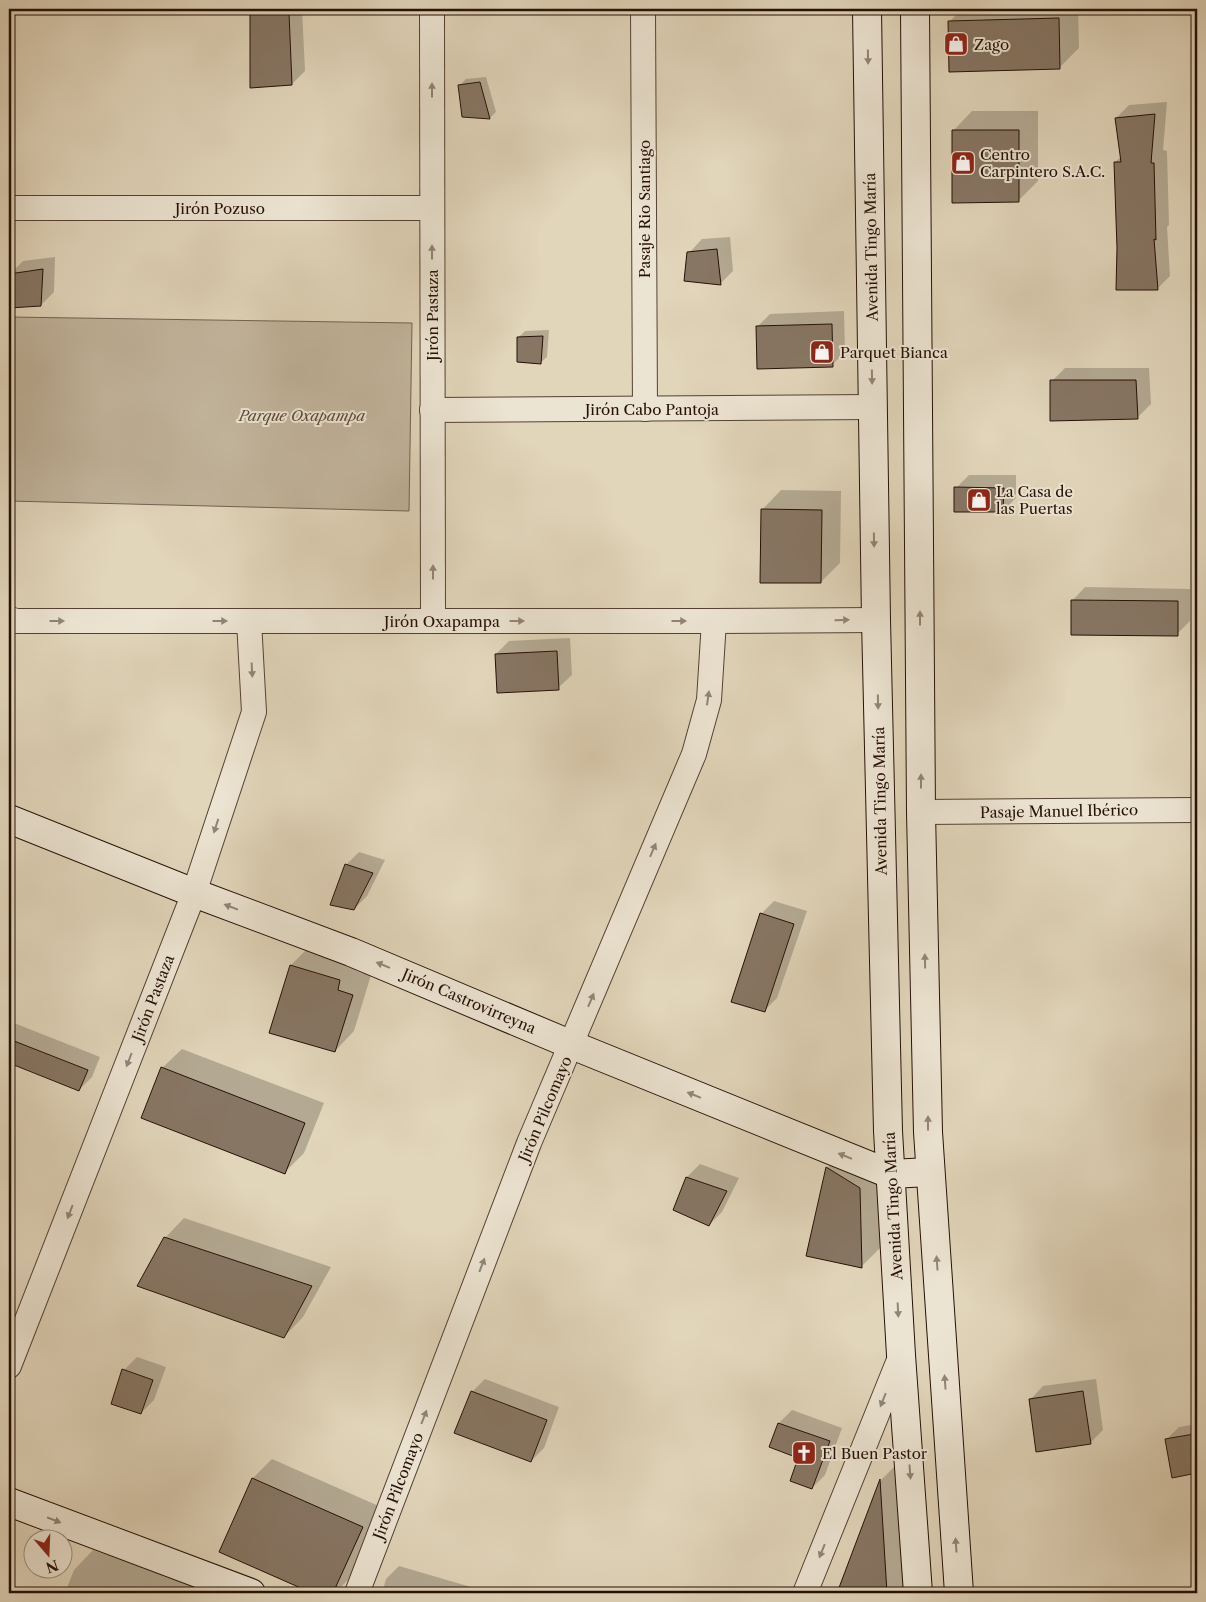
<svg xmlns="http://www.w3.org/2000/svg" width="1206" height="1602" viewBox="0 0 1206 1602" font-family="'Libre Caslon Text',serif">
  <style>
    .green { fill: #c1b49c; stroke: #736252 }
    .shadow { fill: #0003 }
    .building { fill: #877664; stroke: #251007 }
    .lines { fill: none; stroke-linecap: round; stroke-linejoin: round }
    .street-casing { stroke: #544134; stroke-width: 26 }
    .secondary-casing { stroke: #251007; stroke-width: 30 }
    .street { stroke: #ece4d2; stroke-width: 24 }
    .secondary { stroke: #ece4d2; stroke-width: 28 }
    .oneway { fill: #928577 }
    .labels { text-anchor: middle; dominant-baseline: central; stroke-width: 4; stroke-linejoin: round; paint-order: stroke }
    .poi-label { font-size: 15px; fill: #251007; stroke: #ece4d2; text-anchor: start }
    .street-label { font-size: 15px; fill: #251007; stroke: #ece4d2 }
    .park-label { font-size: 15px; font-style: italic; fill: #5c493b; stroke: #ece4d2 }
  </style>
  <rect width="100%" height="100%" fill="#e1d5ba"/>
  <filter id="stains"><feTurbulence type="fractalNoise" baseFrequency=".004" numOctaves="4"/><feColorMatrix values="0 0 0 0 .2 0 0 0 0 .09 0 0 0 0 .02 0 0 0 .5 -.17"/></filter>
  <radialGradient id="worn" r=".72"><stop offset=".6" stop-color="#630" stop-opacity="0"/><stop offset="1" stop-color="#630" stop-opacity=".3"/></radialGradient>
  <path class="green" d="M9,317L412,323L409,511L9,501Z"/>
  <g class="shadow">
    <path d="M253,9H302L305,71L292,84L251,11Z"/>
    <path d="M962,9H1078L1079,48L1060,67L949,22Z"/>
    <path d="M486,77L496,112L490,118L459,86L466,79Z"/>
    <path d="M1167,102L1163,150L1167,151L1169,225L1167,227L1170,276L1157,289L1118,248L1115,162L1122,156L1116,118L1129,105Z"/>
    <path d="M972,111H1038V181L1018,201L953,131Z"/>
    <path d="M730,237L733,271L720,284L689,253L702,239Z"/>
    <path d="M55,257L54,292L41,305L10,274L23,261Z"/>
    <path d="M844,311L845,352L832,365L757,327L770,314Z"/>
    <path d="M549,330L547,357L540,363L519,337L525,331Z"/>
    <path d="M1065,368H1149L1151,404L1138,417L1052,381Z"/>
    <path d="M969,475H1016V498L1003,511L956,488Z"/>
    <path d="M781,490L841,491L840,563L821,582L762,510Z"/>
    <path d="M1085,587L1190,589V621L1177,634L1072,601Z"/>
    <path d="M570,638L572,675L558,688L496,654L509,641Z"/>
    <path d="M359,852L385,860L367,896L354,909L346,865Z"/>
    <path d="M774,901L807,911L777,998L764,1011L761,914Z"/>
    <path d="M310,946L359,961L356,971L371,975L354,1031L335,1051L291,965Z"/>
    <path d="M9,1021L100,1057L92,1077L79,1090L9,1062Z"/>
    <path d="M182,1049L324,1103L304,1153L284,1173L162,1068Z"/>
    <path d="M846,1148L879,1169L881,1247L861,1267L808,1255L827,1168Z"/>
    <path d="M700,1164L739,1178L722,1212L709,1225L687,1177Z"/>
    <path d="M184,1218L331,1267L303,1317L284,1337L165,1238Z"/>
    <path d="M137,1357L166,1367L154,1400L141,1413L124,1370Z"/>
    <path d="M485,1379L559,1407L544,1448L531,1461L472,1392Z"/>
    <path d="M1096,1379L1103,1430L1090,1443L1030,1400L1043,1386Z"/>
    <path d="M792,1410L842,1428L825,1475L812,1488L799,1457L771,1447L779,1423Z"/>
    <path d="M1197,1424V1472L1173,1476L1166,1440L1179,1427Z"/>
    <path d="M905,1456L913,1593H838L881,1480Z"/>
    <path d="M272,1459L381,1507L348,1580L335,1593H315L220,1551L253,1478Z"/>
    <path d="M93,1550L193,1585L187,1593H65L74,1570Z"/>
    <path d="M399,1566L471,1587L469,1593H382L386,1579Z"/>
  </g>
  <g class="building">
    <path d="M250,10L289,13L292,85L250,88Z"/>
    <path d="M1059,18L1060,69L949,72L948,21Z"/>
    <path d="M480,82L490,119L462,117L458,85Z"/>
    <path d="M1155,114L1151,163H1154L1156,240L1154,239L1158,290H1116L1117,248L1114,162H1121L1115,118Z"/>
    <path d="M952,130H1019V202L952,203Z"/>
    <path d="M717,249L721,285L684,281L687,252Z"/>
    <path d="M43,269L41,306L9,308V274Z"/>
    <path d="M832,324L833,367L757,369L756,326Z"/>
    <path d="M543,336L541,364L517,362V337Z"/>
    <path d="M1050,380H1136L1138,419L1050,421Z"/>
    <path d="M954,487L1004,488L1003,512H954Z"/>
    <path d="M761,509L822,510L821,583H760Z"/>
    <path d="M1071,600L1178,601V636L1071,635Z"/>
    <path d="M557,651L559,690L497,693L495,654Z"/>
    <path d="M345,864L373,873L354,910L330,905Z"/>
    <path d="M760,913L794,924L765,1012L731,1002Z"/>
    <path d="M290,965L340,980L338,990L353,995L335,1052L269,1033Z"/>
    <path d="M9,1039L88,1070L79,1091L9,1063Z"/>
    <path d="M161,1067L305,1123L285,1174L141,1118Z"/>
    <path d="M826,1167L860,1188L862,1268L806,1256Z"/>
    <path d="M686,1177L727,1191L709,1226L673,1210Z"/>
    <path d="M164,1237L312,1286L284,1338L137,1286Z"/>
    <path d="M122,1369L153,1380L141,1414L111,1404Z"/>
    <path d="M471,1391L547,1420L531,1462L454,1433Z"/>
    <path d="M1083,1391L1091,1444L1036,1452L1029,1399Z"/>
    <path d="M778,1423L830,1441L812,1489L790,1481L798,1458L769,1447Z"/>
    <path d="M1194,1434L1197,1451V1473L1172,1478L1165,1439Z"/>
    <path d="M252,1478L363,1527L333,1593H312L219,1552Z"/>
    <path d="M880,1479L887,1593H837Z"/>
  </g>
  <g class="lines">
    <defs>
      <g id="street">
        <path d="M432,9L433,621"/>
        <path d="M643,9L645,409"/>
        <path d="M9,208H432"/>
        <path d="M432,410L873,407"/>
        <path d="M9,619L17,621H714L876,620"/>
        <path d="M921,812L1197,810"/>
        <path d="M9,1366L194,893L254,712L249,621"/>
        <path d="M357,1593L529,1143L694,754L709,700L714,621"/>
        <path d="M805,1593L901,1355"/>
      </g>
      <g id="secondary">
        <path d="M867,9L876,620L888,1131L901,1355L918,1593"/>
        <path d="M915,9L921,812L928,1132L959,1593"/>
        <path d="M9,819L194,893L351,952L572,1045L890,1174L930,1172"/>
        <path d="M9,1502L251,1593"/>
      </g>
    </defs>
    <use href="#street" class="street-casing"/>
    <use href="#secondary" class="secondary-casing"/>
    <use href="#street" class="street"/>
    <use href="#secondary" class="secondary"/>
  </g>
  <defs><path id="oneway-solid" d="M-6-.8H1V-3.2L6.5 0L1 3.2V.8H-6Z" transform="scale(1.25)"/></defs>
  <g class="oneway">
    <use href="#oneway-solid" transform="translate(868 57) rotate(89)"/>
    <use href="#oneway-solid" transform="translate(432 90) rotate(-90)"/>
    <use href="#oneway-solid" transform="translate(432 252) rotate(-90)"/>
    <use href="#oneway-solid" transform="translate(872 377) rotate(89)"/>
    <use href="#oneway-solid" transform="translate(874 540) rotate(89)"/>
    <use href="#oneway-solid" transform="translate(433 572) rotate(-90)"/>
    <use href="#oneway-solid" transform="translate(920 618) rotate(-90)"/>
    <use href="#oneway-solid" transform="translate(842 620) rotate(-1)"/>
    <use href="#oneway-solid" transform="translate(57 621)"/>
    <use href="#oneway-solid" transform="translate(220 621)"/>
    <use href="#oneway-solid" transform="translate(517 621)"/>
    <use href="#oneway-solid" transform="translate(679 621)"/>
    <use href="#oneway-solid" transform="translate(252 670) rotate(87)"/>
    <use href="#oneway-solid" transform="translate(708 698) rotate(-82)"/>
    <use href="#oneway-solid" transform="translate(878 702) rotate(89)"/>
    <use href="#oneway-solid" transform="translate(921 781) rotate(-90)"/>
    <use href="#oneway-solid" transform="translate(216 826) rotate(108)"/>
    <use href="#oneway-solid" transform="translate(653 850) rotate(-67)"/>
    <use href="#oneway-solid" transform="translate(231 907) rotate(-159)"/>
    <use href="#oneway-solid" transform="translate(925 961) rotate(-91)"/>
    <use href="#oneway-solid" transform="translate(383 965) rotate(-158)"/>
    <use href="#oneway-solid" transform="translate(591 1000) rotate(-67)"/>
    <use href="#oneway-solid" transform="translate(129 1060) rotate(111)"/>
    <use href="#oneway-solid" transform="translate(694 1095) rotate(-158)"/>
    <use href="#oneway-solid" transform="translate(928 1123) rotate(-90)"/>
    <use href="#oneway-solid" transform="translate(845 1156) rotate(-158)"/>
    <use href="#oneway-solid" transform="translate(70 1212) rotate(111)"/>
    <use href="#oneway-solid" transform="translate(937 1263) rotate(-94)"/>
    <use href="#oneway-solid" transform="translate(482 1265) rotate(-69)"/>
    <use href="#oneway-solid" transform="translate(898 1310) rotate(87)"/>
    <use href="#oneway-solid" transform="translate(945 1382) rotate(-94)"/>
    <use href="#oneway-solid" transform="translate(883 1400) rotate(112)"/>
    <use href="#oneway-solid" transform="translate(424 1417) rotate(-69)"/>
    <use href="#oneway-solid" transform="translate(910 1472) rotate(86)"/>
    <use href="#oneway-solid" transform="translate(54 1520) rotate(21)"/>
    <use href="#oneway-solid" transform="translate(956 1545) rotate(-94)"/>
    <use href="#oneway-solid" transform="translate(822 1551) rotate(112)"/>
  </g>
  <defs>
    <symbol id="shop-square" viewBox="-11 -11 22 22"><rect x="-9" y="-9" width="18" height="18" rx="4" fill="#8f2418" stroke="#ece4d2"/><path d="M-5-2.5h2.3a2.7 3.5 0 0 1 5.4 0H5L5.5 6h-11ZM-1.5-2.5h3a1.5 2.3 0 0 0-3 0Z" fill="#fff"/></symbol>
    <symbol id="church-square" viewBox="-11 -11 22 22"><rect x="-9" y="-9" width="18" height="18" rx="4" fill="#8f2418" stroke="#ece4d2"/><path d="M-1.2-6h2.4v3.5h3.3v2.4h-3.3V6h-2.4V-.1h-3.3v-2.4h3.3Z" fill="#fff"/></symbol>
  </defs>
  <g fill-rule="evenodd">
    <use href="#shop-square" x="942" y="30" width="28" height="28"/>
    <use href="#shop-square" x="949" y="149" width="28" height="28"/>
    <use href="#shop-square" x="808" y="338" width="28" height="28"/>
    <use href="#shop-square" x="965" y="486" width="28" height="28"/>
    <use href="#church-square" x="790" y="1439" width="28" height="28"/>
  </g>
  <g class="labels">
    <g class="poi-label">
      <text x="974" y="44">Zago</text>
      <text x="980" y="154">Centro<tspan x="980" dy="17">Carpintero S.A.C.</tspan></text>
      <text x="840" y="352">Parquet Bianca</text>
      <text x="996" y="491">La Casa de<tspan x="996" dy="17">las Puertas</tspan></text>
      <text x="822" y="1453">El Buen Pastor</text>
    </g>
    <g class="street-label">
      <text x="220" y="208">Jirón Pozuso</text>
      <text transform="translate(644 209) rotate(-90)">Pasaje Rio Santiago</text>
      <text transform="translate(871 247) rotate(-91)">Avenida Tingo María</text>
      <text transform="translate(432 315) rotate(-90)">Jirón Pastaza</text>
      <text x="652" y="409">Jirón Cabo Pantoja</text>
      <text x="442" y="621">Jirón Oxapampa</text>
      <text transform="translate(880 801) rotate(-91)">Avenida Tingo María</text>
      <text transform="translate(1059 811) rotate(-1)">Pasaje Manuel Ibérico</text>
      <text transform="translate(153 998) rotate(-69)">Jirón Pastaza</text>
      <text transform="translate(469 1001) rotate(23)">Jirón Castrovirreyna</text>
      <text transform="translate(545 1109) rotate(-67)">Jirón Pilcomayo</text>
      <text transform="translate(893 1206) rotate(-93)">Avenida Tingo María</text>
      <text transform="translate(398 1486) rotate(-69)">Jirón Pilcomayo</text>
    </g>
    <g class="park-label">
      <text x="302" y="415">Parque Oxapampa</text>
    </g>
  </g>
  <rect width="1206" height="1602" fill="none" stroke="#e1d5ba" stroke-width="30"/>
  <rect x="10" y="10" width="1186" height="1582" fill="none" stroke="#251007" stroke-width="2.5"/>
  <rect x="15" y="15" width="1176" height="1572" fill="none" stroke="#251007"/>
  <g transform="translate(48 1554) rotate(161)"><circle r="24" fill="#ece4d2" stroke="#9c8f81"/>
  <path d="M0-4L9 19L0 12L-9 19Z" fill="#8f2418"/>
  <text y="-8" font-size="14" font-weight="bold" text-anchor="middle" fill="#251007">N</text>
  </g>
  <rect width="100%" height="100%" filter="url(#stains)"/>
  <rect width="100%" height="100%" fill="url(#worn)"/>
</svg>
